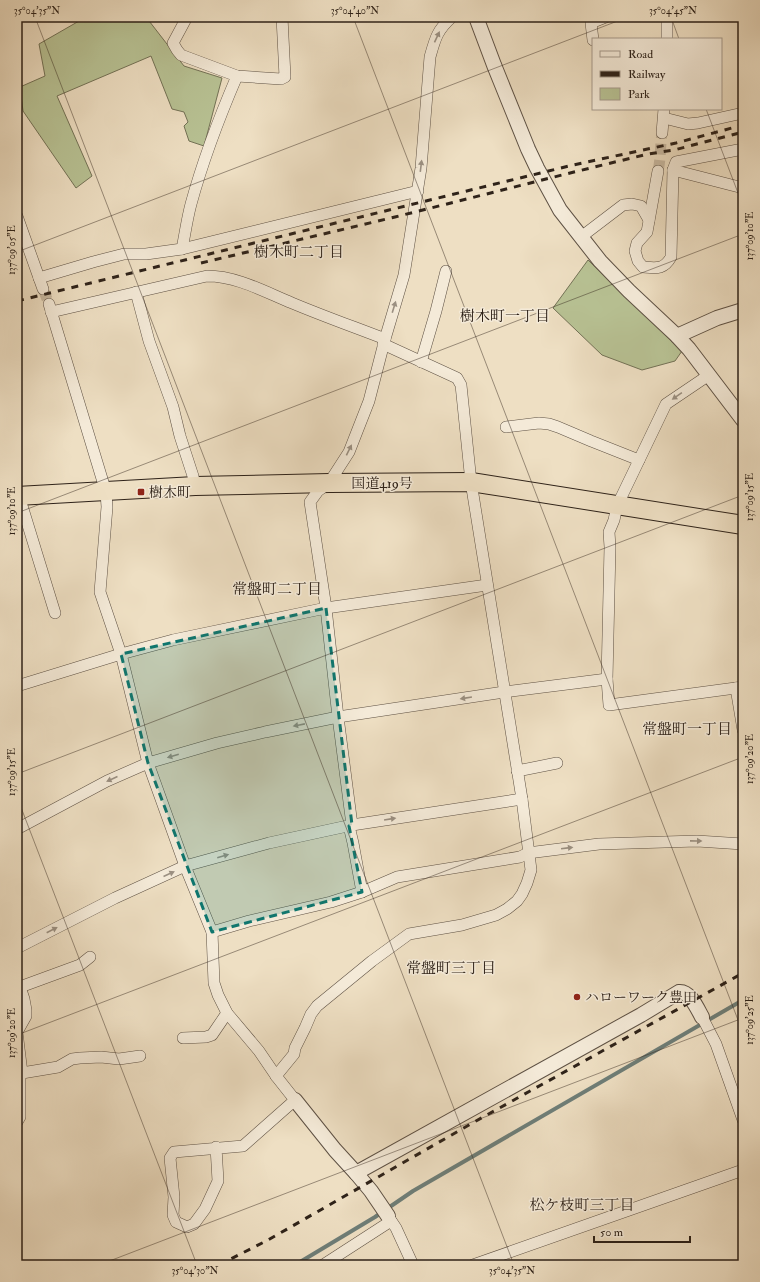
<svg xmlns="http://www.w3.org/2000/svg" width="760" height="1282" viewBox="0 0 760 1282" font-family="'IM FELL Double Pica','Noto Serif JP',serif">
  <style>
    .green { fill: #b8c294; stroke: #737256 }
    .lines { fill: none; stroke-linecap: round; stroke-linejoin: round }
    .stream { stroke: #6e7e78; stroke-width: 4 }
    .minor-tunnel { stroke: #c8b9a1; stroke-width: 11; stroke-dasharray: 11 5.5; stroke-linecap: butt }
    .minor-casing { stroke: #5e5144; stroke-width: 12 }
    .tertiary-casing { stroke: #5e5144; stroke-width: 16 }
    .trunk-casing { stroke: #2e2219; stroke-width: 20 }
    .minor { stroke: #f4ead8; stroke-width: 11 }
    .tertiary { stroke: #f4ead8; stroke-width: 14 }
    .trunk { stroke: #eedfc3; stroke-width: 18 }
    .rail { stroke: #2e2219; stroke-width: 3; stroke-dasharray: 7 7; stroke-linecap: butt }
    .oneway { fill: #9b9082 }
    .marked { fill: #0f766e; fill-opacity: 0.2; stroke: #0f766e; stroke-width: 3; stroke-dasharray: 8 5; stroke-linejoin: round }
    .ticks { fill: none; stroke: #2e2219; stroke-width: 1; stroke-opacity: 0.45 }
    .poi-dot { fill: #8f2418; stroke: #f4ead8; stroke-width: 1.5 }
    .labels { text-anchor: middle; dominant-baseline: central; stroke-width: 3; stroke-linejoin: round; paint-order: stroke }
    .street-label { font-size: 14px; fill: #2e2219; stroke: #f4ead8 }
    .poi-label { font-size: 14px; fill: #2e2219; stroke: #f4ead8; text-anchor: start }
    .neighbourhood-label { font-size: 15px; fill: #2e2219; stroke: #f4ead8 }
    .neatline { fill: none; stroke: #2e2219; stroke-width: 1.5 }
    .ticks-label { font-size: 10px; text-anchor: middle; fill: #2e2219 }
  </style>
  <rect width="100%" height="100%" fill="#eedfc3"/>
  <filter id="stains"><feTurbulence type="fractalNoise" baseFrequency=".005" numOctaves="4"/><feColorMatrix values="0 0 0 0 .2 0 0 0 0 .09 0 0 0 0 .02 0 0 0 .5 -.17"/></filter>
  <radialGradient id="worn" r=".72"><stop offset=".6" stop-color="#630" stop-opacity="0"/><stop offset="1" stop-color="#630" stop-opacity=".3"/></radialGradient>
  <g class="green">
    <path d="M86,17H104L106,19L111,17H146L184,66L222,78L204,146L189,141L184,126L188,122L184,112L172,109L151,56L57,96L92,176L76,188L23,111L20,87L45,76L39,44Z"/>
    <path d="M588,260L682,351L675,361L642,370L602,355L553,308Z"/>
  </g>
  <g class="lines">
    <path class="stream" d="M295,1265L375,1217L413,1191L743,1000"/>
    <g class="minor-tunnel">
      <path d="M658,171C661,158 660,146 662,133"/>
      <path d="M43,289L49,304"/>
    </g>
    <defs>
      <g id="minor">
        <path d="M187,17L173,43L177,50L181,55L237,76L281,79L285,77L282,17"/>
        <path d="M667,39V17"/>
        <path d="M593,40L591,23L606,17"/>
        <path d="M664,118L688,124L698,123L743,113"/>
        <path d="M662,133L664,109"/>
        <path d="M673,170L743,188"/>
        <path d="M658,171L647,232L637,243L635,251L638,261L643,267C656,268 664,270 671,257L673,170L676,162L743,149"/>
        <path d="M17,216L43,289"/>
        <path d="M581,237L623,205L632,204L641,206L649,220"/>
        <path d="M182,249C185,234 187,219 191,204C203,160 219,118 237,76"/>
        <path d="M39,278L93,262L124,254H146L182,249L418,191"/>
        <path d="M136,292L149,341L173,407L180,436L193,476L195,486"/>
        <path d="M49,304L106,492L107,507L100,592L121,654L148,763L185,866L212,932L214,983L218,995L227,1013L259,1051L276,1076L295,1100L243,1146L174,1152L170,1158L174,1197L173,1215L176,1222L187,1227L194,1224L205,1209L218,1181L216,1147"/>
        <path d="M51,312L207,276C237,276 265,292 292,303C323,316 354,327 385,339"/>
        <path d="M421,362L436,311L446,271"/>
        <path d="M709,375L666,404L617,506L614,520L609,532L610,547L607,679L609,705L743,687"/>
        <path d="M506,427L539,423L549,424L558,427L591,441L639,460"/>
        <path d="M19,496L55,613"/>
        <path d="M17,686L121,654L173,640L326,608L487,585"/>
        <path d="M736,688L743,730"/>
        <path d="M517,771L557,763"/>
        <path d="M352,825L338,717L326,608L310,502L318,491L329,483L349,452L369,401L385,339L404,275L421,168L430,57C435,39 437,30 452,17"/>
        <path d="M349,826L353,843L362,892"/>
        <path d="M17,829L107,781L148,763L217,743L265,732L338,717L504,692L607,679"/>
        <path d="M212,932L249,921L331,902L362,892L397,877L520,857L528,853L599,844L697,841L743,844"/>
        <path d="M17,948L115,898L185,866L269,843L352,825L522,799"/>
        <path d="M17,984L20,987L24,999L26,1010V1016L17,1032L22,1073L20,1077V1117L17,1122"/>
        <path d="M20,987L80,965L90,957"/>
        <path d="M702,1017L716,1044L743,1120"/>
        <path d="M183,1038L206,1037L212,1035L227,1013"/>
        <path d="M22,1073L58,1067L72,1059L80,1058L101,1057L119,1059L140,1056"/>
        <path d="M276,1076L294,1054L295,1048L305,1028L311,1014L317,1006L372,961L409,934L462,925L496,915L507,909L517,901L522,894L527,883L531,870L522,799L471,482L461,385L457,378L383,344"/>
        <path d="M388,1216L396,1228L413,1265"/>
        <path d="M323,1265L391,1221"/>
        <path d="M473,1265L743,1170"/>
      </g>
      <g id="tertiary">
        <path d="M476,17L494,65L528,149L537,168L560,210L600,261L629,291L677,336L689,349L743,420"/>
        <path d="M677,336L717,318L743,310"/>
        <path d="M295,1100L335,1150L356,1173L371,1191L388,1216"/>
        <path d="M356,1173L641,1015L679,992C690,991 697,1008 702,1017"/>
      </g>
      <path id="trunk" d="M17,496L195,486L329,483L471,482L743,525"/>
    </defs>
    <use href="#minor" class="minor-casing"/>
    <use href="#tertiary" class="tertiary-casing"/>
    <use href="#trunk" class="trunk-casing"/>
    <use href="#minor" class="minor"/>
    <use href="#tertiary" class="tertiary"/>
    <use href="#trunk" class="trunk"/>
    <g class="rail">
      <path d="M201,263L395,217L574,172L648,154L674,150L743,132"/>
      <path d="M17,301L573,165L676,143L743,125"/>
      <path d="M219,1265L268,1240L476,1121L743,973"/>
    </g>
  </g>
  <defs><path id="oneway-solid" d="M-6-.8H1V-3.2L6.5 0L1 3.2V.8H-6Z"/></defs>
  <g class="oneway">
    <use href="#oneway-solid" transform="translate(437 37) rotate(-65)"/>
    <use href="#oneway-solid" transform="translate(421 166) rotate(-83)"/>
    <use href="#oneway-solid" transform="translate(394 307) rotate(-73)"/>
    <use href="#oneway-solid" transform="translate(677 396) rotate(145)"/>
    <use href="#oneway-solid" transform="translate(349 450) rotate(-64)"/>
    <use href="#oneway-solid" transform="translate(466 698) rotate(171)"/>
    <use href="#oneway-solid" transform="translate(299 725) rotate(169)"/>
    <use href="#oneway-solid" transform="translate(173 756) rotate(164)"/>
    <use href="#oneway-solid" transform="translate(112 779) rotate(156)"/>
    <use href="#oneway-solid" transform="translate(390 819) rotate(-9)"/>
    <use href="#oneway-solid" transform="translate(696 841) rotate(1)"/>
    <use href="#oneway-solid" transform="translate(567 848) rotate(-7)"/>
    <use href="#oneway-solid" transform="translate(223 856) rotate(-16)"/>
    <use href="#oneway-solid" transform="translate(169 874) rotate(-24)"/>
    <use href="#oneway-solid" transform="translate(52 930) rotate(-27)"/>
  </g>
  <path class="marked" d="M326,608L352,825L349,826L362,892L212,932L148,763L121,654Z"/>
  <path class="ticks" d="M35,17L514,1265M353,17L743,1033M671,17L679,39M706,109L743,206M17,252L628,17M17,513L743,234M17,774L743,495M17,797L197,1265M17,1035L743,757M99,1265L743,1018"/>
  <g class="poi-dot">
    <rect x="137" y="488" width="8" height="8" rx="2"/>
    <circle cx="577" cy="997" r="4"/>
  </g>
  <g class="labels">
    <g class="street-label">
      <text x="382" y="483">国道419号</text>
    </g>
    <g class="poi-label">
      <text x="149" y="492">樹木町</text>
      <text x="585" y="997">ハローワーク豊田</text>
    </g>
    <g class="neighbourhood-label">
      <text x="299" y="252">樹木町二丁目</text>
      <text x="505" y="316">樹木町一丁目</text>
      <text x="277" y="589">常盤町二丁目</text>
      <text x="687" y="729">常盤町一丁目</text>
      <text x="451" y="968">常盤町三丁目</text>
      <text x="582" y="1205">松ケ枝町三丁目</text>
    </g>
  </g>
  <rect width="760" height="1282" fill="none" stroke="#eedfc3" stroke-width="44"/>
  <rect x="592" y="38" width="130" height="72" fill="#f4ead8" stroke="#a59a8c"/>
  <rect x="600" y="51" width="20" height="6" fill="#f4ead8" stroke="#a59a8c"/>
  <text x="628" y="58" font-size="12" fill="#2e2219">Road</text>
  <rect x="600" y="71" width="20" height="6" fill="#2e2219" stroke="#a59a8c"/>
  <text x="628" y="78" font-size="12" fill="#2e2219">Railway</text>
  <rect x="600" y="88" width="20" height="12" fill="#b8c294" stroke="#a59a8c"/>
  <text x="628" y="98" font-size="12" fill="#2e2219">Park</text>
  <path d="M594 1236v6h96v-6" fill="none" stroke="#2e2219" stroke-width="2"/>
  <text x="600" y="1236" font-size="12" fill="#2e2219" stroke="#f4ead8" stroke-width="3" paint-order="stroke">50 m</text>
  <rect x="22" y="22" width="716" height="1238" class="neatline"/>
  <g class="ticks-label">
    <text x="37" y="14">35°04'35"N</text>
    <text x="355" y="14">35°04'40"N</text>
    <text x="673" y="14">35°04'45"N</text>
    <text transform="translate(749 236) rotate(-90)" y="4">137°09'10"E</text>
    <text transform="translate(11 250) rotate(-90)" y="4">137°09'05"E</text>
    <text transform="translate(749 497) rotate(-90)" y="4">137°09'15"E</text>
    <text transform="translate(11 511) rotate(-90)" y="4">137°09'10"E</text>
    <text transform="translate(749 759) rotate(-90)" y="4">137°09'20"E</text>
    <text transform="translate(11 772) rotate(-90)" y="4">137°09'15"E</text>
    <text transform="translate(749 1020) rotate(-90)" y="4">137°09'25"E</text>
    <text transform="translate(11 1033) rotate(-90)" y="4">137°09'20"E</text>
    <text x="195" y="1274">35°04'30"N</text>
    <text x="512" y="1274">35°04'35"N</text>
  </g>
  <rect width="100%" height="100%" filter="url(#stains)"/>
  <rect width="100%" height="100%" fill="url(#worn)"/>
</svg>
